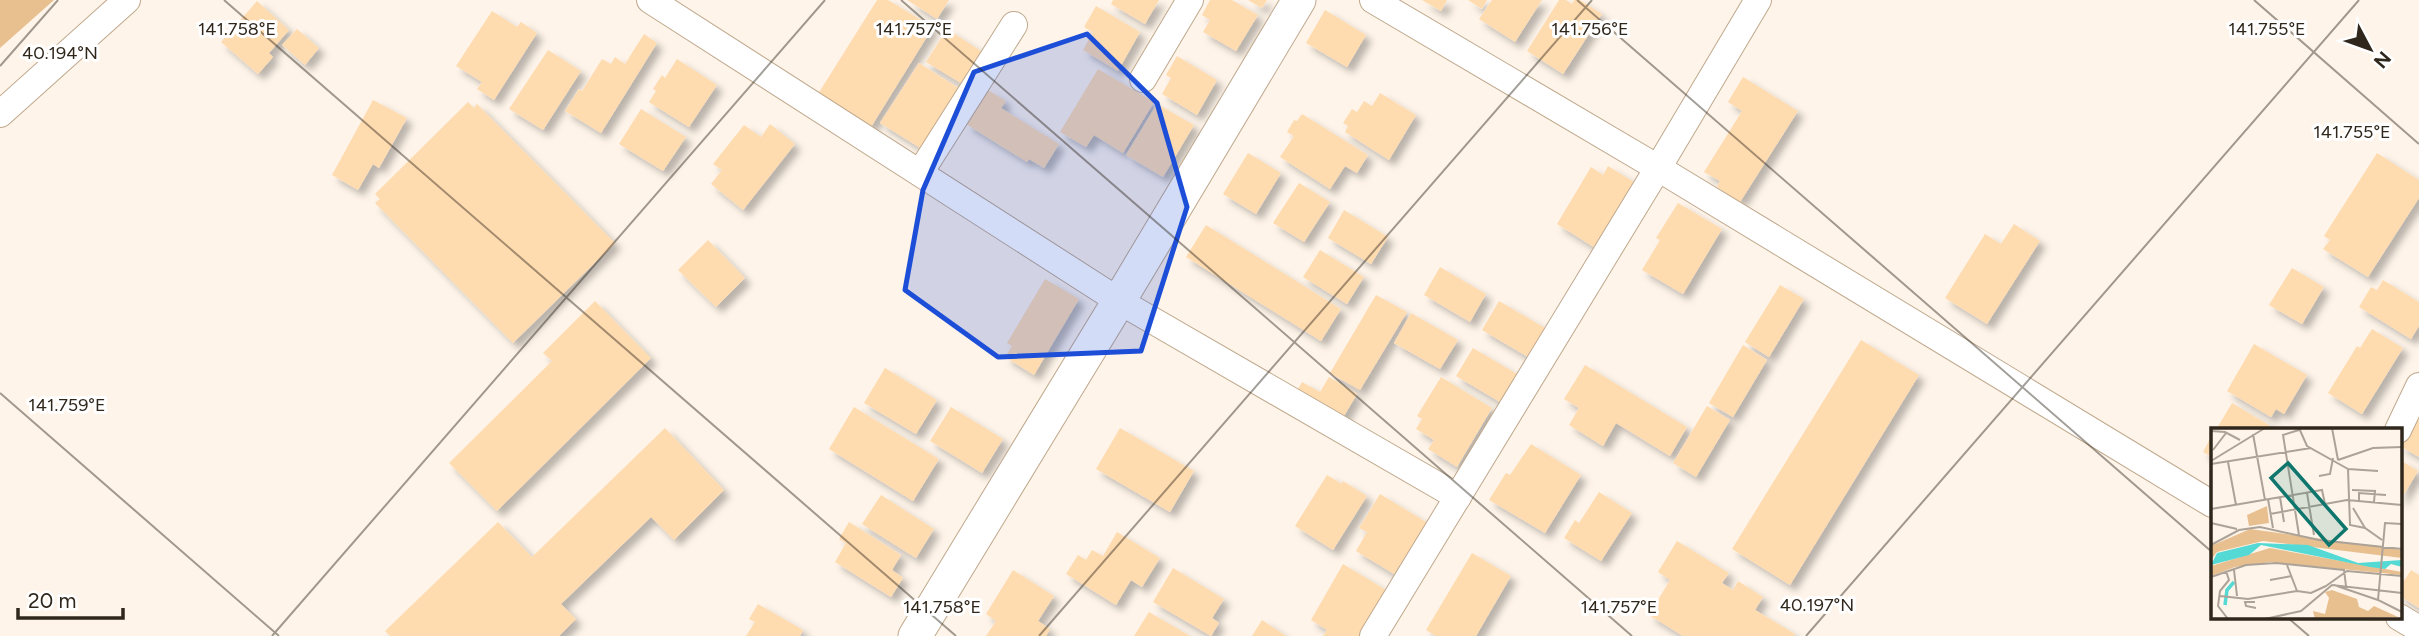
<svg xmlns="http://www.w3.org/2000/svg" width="2419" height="636" viewBox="0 0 2419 636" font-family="Figtree,sans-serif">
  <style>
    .green { fill: #e8c08f }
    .building { fill: #ffdbb0; filter: url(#shadow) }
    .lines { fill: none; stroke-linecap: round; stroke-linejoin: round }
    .minor-casing { stroke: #bfa88d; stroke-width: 28 }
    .tertiary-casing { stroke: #bfa88d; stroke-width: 35 }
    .minor { stroke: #fff; stroke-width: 26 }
    .tertiary { stroke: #fff; stroke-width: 33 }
    .marked { fill: #1d4ed8; fill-opacity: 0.2; stroke: #1d4ed8; stroke-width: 5; stroke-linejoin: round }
    .ticks { fill: none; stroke: #30271c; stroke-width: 2; stroke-opacity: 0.45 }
    .inset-river { fill: none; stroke: #54d9d5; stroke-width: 3.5 }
    .inset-road { fill: none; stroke: #aca297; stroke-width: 2 }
    .view { fill: #0f766e; fill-opacity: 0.15; stroke: #0f766e; stroke-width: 3.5 }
    .inset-edge { fill: none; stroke: #30271c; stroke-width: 3.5 }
    .ticks-label { font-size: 18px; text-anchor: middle; fill: #30271c; stroke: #fff; stroke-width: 6; stroke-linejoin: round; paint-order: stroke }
  </style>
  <defs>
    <filter id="shadow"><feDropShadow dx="6" dy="6" stdDeviation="3.5" flood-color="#0004"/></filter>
  </defs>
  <rect width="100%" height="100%" fill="#fef4e9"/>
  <path class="green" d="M0,0H54L0,48Z"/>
  <g class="building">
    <path d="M877,0H888L933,27L871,127L818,94Z"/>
    <path d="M907,0H949L937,19Z"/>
    <path d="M1113,0H1159L1145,24L1111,4Z"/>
    <path d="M1210,0H1232L1258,15L1236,51L1203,32L1210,20L1202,15Z"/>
    <path d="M1248,0H1267L1262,8Z"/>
    <path d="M1422,0H1447L1441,11Z"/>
    <path d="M1468,0H1487L1482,9Z"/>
    <path d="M1492,0H1542L1515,42L1479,19Z"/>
    <path d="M1559,0H1566L1572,4L1574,0H1580L1602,14L1563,74L1527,51Z"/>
    <path d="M257,1L289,30L269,53L273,57L258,74L221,42Z"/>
    <path d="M1096,6L1140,32L1118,71L1083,50L1093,32L1084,27Z"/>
    <path d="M1325,10L1366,35L1347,67L1306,43Z"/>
    <path d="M492,11L517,27L521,22L537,33L494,100L477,89L482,82L456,66Z"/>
    <path d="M297,29L319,48L305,65L282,45Z"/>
    <path d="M947,29L981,51L961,83L926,62Z"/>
    <path d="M644,34L657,43L601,133L565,111L579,89L582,91L602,59L611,64L615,57L625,64Z"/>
    <path d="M548,50L581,71L543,130L509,109Z"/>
    <path d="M1177,56L1217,80L1197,115L1162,94L1171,78L1166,75Z"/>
    <path d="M677,59L717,85L689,127L649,102L656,91L653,89L662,75L665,78Z"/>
    <path d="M919,63L960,89L922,149L880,123Z"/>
    <path d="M1098,69L1154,102L1123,153L1094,135L1086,147L1060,132Z"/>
    <path d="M1743,77L1798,111L1740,202L1717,187L1720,181L1704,172L1742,111L1728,102Z"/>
    <path d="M988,90L1006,101L1001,108L1059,144L1044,168L1029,159L1027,162L966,124Z"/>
    <path d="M1380,93L1416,115L1389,160L1345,132L1348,126L1343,123L1352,109L1357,112L1364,101L1372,106Z"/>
    <path d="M373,100L407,118L379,168L373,164L358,190L332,175Z"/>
    <path d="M468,102L474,108L477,104L615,243L513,343L375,203L380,199L375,194Z"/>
    <path d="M1157,104L1194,125L1163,177L1126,155Z"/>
    <path d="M641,109L686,137L663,171L619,144Z"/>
    <path d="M1302,114L1368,155L1357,173L1345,166L1330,189L1280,157L1294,136L1287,132L1294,120L1297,121Z"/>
    <path d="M770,124L795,144L743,210L711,184L722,170L713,164L744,125L761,137Z"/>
    <path d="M1248,153L1281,173L1256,214L1223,194Z"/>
    <path d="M2377,153L2419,180V198L2368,277L2323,249L2330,240L2324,236Z"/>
    <path d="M1608,166L1637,184L1597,249L1557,224L1591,167L1603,175Z"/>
    <path d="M1299,183L1330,202L1304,242L1273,223Z"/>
    <path d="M1678,203L1722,229L1683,294L1642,270L1660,240L1656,238Z"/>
    <path d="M1344,210L1388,237L1371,264L1328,238Z"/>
    <path d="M2014,224L2040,241L1987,324L1945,298L1985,234L2001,244Z"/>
    <path d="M1206,225L1341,309L1321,341L1186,257Z"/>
    <path d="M708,240L745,278L716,307L678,270Z"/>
    <path d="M1320,250L1364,277L1347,304L1303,277Z"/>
    <path d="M1440,267L1486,294L1470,322L1424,295Z"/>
    <path d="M2292,268L2324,287L2302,324L2269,305Z"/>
    <path d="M1045,279L1079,299L1034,375L1005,357L1012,346L1007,343Z"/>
    <path d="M2383,280L2419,302V326L2411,339L2359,307L2371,287L2377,290Z"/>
    <path d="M1780,285L1804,299L1769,357L1745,342Z"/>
    <path d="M1376,295L1407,312L1360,390L1330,373Z"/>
    <path d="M595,301L651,358L497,511L449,463L552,361L543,353Z"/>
    <path d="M1499,301L1545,328L1528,357L1482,330Z"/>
    <path d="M1411,313L1458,340L1440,369L1394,343Z"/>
    <path d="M2372,329L2403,348L2362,414L2328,393L2357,346L2360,348Z"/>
    <path d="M1861,340L1919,375L1790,585L1732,549Z"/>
    <path d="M2254,344L2307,375L2284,414L2276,409L2271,417L2227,391Z"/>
    <path d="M1743,345L1767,360L1733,417L1709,403Z"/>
    <path d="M1473,348L1517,374L1500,402L1456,376Z"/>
    <path d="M1585,365L1687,427L1670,456L1616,423L1603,446L1569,425L1579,408L1564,399Z"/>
    <path d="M885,368L937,400L916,434L864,403Z"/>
    <path d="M1329,377L1357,394L1341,421L1295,394L1302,382L1320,392Z"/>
    <path d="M1441,377L1492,408L1457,467L1428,449L1434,440L1416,429L1422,419L1417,416Z"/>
    <path d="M2232,403L2269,425L2267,430H2216Z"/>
    <path d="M1707,406L1730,420L1696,477L1673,463Z"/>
    <path d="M854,407L939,459L913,501L829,449Z"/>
    <path d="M951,407L1003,439L982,473L930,441Z"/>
    <path d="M2419,415V457L2400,446Z"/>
    <path d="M665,428L724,490L674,540L651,517L561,604L576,619L559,636H390L385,631L498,522L532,557Z"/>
    <path d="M1120,428L1194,471L1170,512L1096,469Z"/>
    <path d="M2212,435V457L2203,452Z"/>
    <path d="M1531,444L1581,475L1545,533L1489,500L1506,473L1510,475Z"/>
    <path d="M2400,460L2418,471L2400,501Z"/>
    <path d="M1327,475L1342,484L1343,481L1367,496L1333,550L1295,526Z"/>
    <path d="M1599,492L1632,513L1601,561L1564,538L1575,520L1579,523Z"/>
    <path d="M1380,494L1431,525L1404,569L1399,566L1394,574L1356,551L1367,532L1359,528Z"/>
    <path d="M881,495L934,529L916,558L862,524Z"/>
    <path d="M849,522L901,555L892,570L903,578L891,597L835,562L846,543L839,539Z"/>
    <path d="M1117,532L1160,558L1142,587L1131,580L1116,605L1066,574L1078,555L1086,560L1092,550L1103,556Z"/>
    <path d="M1677,541L1729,573L1722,583L1733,590L1738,581L1763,597L1755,610L1795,634L1793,636H1683L1649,615L1670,580L1658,572Z"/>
    <path d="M1472,553L1511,576L1476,636H1436L1426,630Z"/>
    <path d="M1343,564L1386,590L1359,636H1323L1327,630L1311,620Z"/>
    <path d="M1173,568L1224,599L1212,618L1219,623L1211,636L1153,602Z"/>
    <path d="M1013,570L1054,596L1038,621L1050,629L1046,636H986L996,621L986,614Z"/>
    <path d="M2411,570L2419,575V608L2400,596V587Z"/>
    <path d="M758,604L803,630L800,636H746L755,622L749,619Z"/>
    <path d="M1149,612L1190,636H1134Z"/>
    <path d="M1262,620L1286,636H1252Z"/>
  </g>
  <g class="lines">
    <defs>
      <g id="minor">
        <path d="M650,0L1119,301L1458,497"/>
        <path d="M1373,0L1658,168L2212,504"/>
        <path d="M1143,79L1190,0"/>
        <path d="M0,114L127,0"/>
        <path d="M920,173L1014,25"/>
        <path d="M2398,430L2419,386"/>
        <path d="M2399,617L2419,629"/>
        <path d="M1373,636L1658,168L1758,0"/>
      </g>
      <path id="tertiary" d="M915,636L1119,301L1299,0"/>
    </defs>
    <use href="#minor" class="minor-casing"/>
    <use href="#tertiary" class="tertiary-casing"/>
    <use href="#minor" class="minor"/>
    <use href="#tertiary" class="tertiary"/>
  </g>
  <path class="marked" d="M1087,34L1157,103L1187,207L1141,351L998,357L905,290L923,190L974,72Z"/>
  <path class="ticks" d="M224,0L956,636M901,0L1632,636M1577,0L2212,552M2254,0L2419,144M0,66L58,0M0,393L279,636M2287,617L2309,636M272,636L825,0M1039,636L1592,0M1806,636L2359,0"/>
  <g transform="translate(2211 428)">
    <rect width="191" height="191" fill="#fef4e9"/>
    <path d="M56,78L58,95L38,98L36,87ZM39,101L191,122V130L52,113L6,124L0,132V118ZM59,120L191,144V147L60,134L24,139L0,148V138ZM121,162L146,171L148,179L157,183L163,178L187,189L104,191L102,183L114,186L118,170L114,164Z" fill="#e8c08f"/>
    <path d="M47,115L97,117L147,135L191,132V139L180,136L174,141L159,139L50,117L38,127L0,137L6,125Z" fill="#54d9d5"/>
    <path class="inset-river" d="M14,177L16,162L23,154"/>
    <path class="inset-road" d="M88,0L96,18L137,41L139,97L154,100L171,112M121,0L127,32M0,3L14,4L29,12M42,6L54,72M2,22L15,5M127,32L162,20L191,19M0,33L54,0M17,34L25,77M0,36L100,20M137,41L167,43M108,48L119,46L122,30M141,62L164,63L163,74M96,65L103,107M69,69L73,94M57,71L62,100M148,73V65L175,67M142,80L154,100M0,81L111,62L114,76M59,86L136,72L191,77M0,95L26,101M191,96L174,95L167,172L191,184M88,107L72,7L88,2M0,117L28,102L49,99L108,112L191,121M76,137L86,163M23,142L26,168M15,143L18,152L9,163L7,178L17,191M0,149L35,137L65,135L133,142L135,158M59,152L81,148M123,157L167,172M115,158L136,143L191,148M9,168L37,171L86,163L100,165L115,158M44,174H34L35,178L45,180M54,191L90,183L121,157L191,165"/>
    <path class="view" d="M77,35L135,101L118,117L60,50Z"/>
    <rect width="191" height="191" class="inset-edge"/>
  </g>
  <g class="ticks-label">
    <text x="237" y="35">141.758°E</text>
    <text x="914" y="35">141.757°E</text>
    <text x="1590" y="35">141.756°E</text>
    <text x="2267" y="35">141.755°E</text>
    <text x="60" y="59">40.194°N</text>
    <text x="2352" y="138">141.755°E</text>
    <text x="67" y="411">141.759°E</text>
    <text x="1817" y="611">40.197°N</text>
    <text x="942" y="613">141.758°E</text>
    <text x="1619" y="613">141.757°E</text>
  </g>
  <g transform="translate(2370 49) rotate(131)" stroke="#ffffff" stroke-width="5" paint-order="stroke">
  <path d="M0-5L12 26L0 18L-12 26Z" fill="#30271c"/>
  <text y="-10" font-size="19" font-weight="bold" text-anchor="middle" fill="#30271c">N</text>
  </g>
  <path d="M18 608v10h105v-10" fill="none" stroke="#30271c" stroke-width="3.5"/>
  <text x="28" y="608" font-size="21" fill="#30271c" stroke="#ffffff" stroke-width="5" paint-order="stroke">20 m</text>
</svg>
